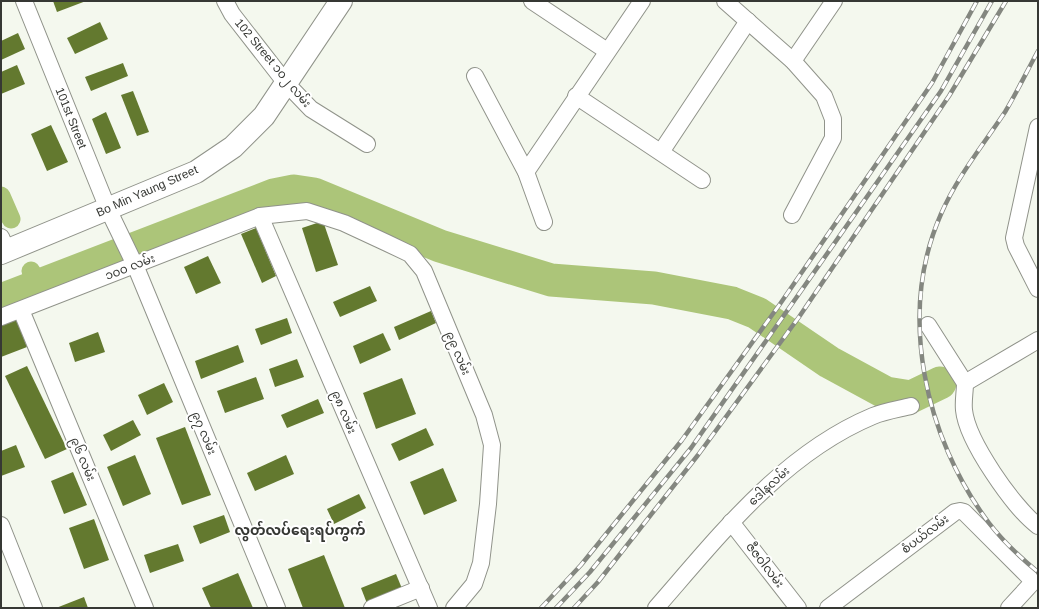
<svg xmlns="http://www.w3.org/2000/svg" width="1039" height="609" viewBox="0 0 1039 609" font-family="Helvetica,'Noto Sans Myanmar',sans-serif">
  <style>
    .lines { fill: none; stroke-linecap: round; stroke-linejoin: round }
    .canal { stroke: #acc579; stroke-width: 19 }
    .river { stroke: #acc579; stroke-width: 33 }
    .building { fill: #63792f }
    .street-casing { stroke: #90938a; stroke-width: 18 }
    .secondary-casing { stroke: #90938a; stroke-width: 24 }
    .street { stroke: #fff; stroke-width: 16 }
    .secondary { stroke: #fff; stroke-width: 22 }
    .rail-casing { stroke: #848780; stroke-width: 4.5 }
    .rail { stroke: #fff; stroke-width: 3; stroke-dasharray: 9; stroke-linecap: butt }
    .labels { text-anchor: middle; dominant-baseline: central; stroke-width: 4; stroke-linejoin: round; paint-order: stroke }
    .street-label { font-size: 12px; fill: #363834; stroke: #fff }
    .quarter-label { font-size: 14px; font-weight: bold; fill: #363834; stroke: #fff }
  </style>
  <rect width="100%" height="100%" fill="#f4f8ee"/>
  <g class="lines">
    <g class="canal">
      <path d="M1,196L11,219"/>
      <path d="M31,271L37,286"/>
    </g>
    <path class="river" d="M1,300L274,195L294,191L314,194L440,246L551,280L654,288L732,303L757,313L829,362L886,393L911,397L940,383"/>
  </g>
  <g class="building">
    <path d="M53,1H86L57,12Z"/>
    <path d="M100,22L108,39L75,54L67,38Z"/>
    <path d="M18,33L25,49L1,60V41Z"/>
    <path d="M123,63L128,76L91,91L85,77Z"/>
    <path d="M17,65L25,84L1,94V72Z"/>
    <path d="M133,91L149,132L137,136L121,95Z"/>
    <path d="M106,112L121,148L106,154L92,119Z"/>
    <path d="M51,125L68,162L47,171L31,134Z"/>
    <path d="M323,221L338,265L316,272L302,228Z"/>
    <path d="M256,228L276,276L262,283L241,234Z"/>
    <path d="M208,256L221,283L196,294L184,267Z"/>
    <path d="M370,286L377,301L340,317L333,302Z"/>
    <path d="M431,311L436,323L399,340L394,327Z"/>
    <path d="M15,315L27,347L1,357V320Z"/>
    <path d="M287,318L292,333L261,345L255,329Z"/>
    <path d="M98,332L105,352L75,362L69,343Z"/>
    <path d="M383,333L391,350L360,364L353,346Z"/>
    <path d="M238,345L244,362L201,379L195,361Z"/>
    <path d="M297,359L304,377L275,387L269,369Z"/>
    <path d="M27,366L67,449L45,459L5,376Z"/>
    <path d="M256,377L264,399L225,413L217,391Z"/>
    <path d="M402,378L416,414L376,429L363,393Z"/>
    <path d="M164,383L173,402L147,415L138,395Z"/>
    <path d="M318,399L324,413L287,428L281,415Z"/>
    <path d="M133,420L141,435L111,451L103,435Z"/>
    <path d="M185,427L211,495L182,505L156,438Z"/>
    <path d="M426,428L434,445L399,461L391,444Z"/>
    <path d="M16,445L25,467L1,476V451Z"/>
    <path d="M135,455L151,494L123,506L107,467Z"/>
    <path d="M286,455L294,474L255,491L247,473Z"/>
    <path d="M443,468L457,501L424,515L410,482Z"/>
    <path d="M73,472L87,505L64,514L51,481Z"/>
    <path d="M359,494L366,508L334,524L327,509Z"/>
    <path d="M224,515L230,532L200,544L193,526Z"/>
    <path d="M94,519L109,560L84,569L69,528Z"/>
    <path d="M178,544L184,561L150,573L144,555Z"/>
    <path d="M324,555L345,608H303L288,569Z"/>
    <path d="M238,573L253,608H211L202,588Z"/>
    <path d="M396,574L403,591L368,606L361,588Z"/>
    <path d="M84,597L88,608H56Z"/>
  </g>
  <g class="lines">
    <defs>
      <g id="street">
        <path d="M24,1L108,209L135,265L277,608"/>
        <path d="M225,1L232,14L285,82L311,109L367,144"/>
        <path d="M532,1L607,51"/>
        <path d="M725,1L793,61L824,96L833,119V138L792,215"/>
        <path d="M793,61L834,1"/>
        <path d="M475,76L526,172L544,222"/>
        <path d="M576,96L702,180"/>
        <path d="M1038,127L1014,238L1016,246L1038,289"/>
        <path d="M661,152L748,21"/>
        <path d="M526,172L642,1"/>
        <path d="M260,216L429,608"/>
        <path d="M1,237L7,251"/>
        <path d="M21,310L145,608"/>
        <path d="M1,317L260,216L307,211L344,223L387,243L410,254L424,271L484,415L492,445L488,504L481,563L474,584L454,608"/>
        <path d="M928,325L965,383"/>
        <path d="M965,383C965,392 963,401 964,410C967,441 1014,508 1038,526"/>
        <path d="M965,383L1038,340"/>
        <path d="M731,522L798,608"/>
        <path d="M1,525L34,608"/>
        <path d="M372,608L421,588"/>
        <path d="M656,608C719,536 782,454 873,416C885,411 899,409 911,406"/>
        <path d="M828,608L955,512L960,511L964,512L1029,577L1032,583L1009,608"/>
      </g>
      <path id="secondary" d="M1,253L196,172L233,147L264,116L341,1"/>
    </defs>
    <use href="#street" class="street-casing"/>
    <use href="#secondary" class="secondary-casing"/>
    <use href="#street" class="street"/>
    <use href="#secondary" class="secondary"/>
    <defs>
      <g id="rail">
        <path d="M1038,51C1027,71 1017,92 1005,112C983,145 957,177 941,214C897,314 925,438 989,523C1002,540 1021,558 1038,572"/>
        <path d="M541,608L581,565L682,440L780,304L932,83L977,1"/>
        <path d="M556,608L590,572L691,448L941,91L992,1"/>
        <path d="M574,608L598,582L698,455L799,317L949,96L1006,1"/>
      </g>
    </defs>
    <use href="#rail" class="rail-casing"/>
    <use href="#rail" class="rail"/>
  </g>
  <g class="labels">
    <g class="street-label">
      <text transform="translate(273 63) rotate(50)">102 Street ၁၀၂ လမ်း</text>
      <text transform="translate(71 118) rotate(68)">101st Street</text>
      <text transform="translate(147 191) rotate(-24)">Bo Min Yaung Street</text>
      <text transform="translate(130 267) rotate(-21)">၁၀၀ လမ်း</text>
      <text transform="translate(458 353) rotate(67)">၉၉ လမ်း</text>
      <text transform="translate(344 412) rotate(67)">၉၈ လမ်း</text>
      <text transform="translate(204 433) rotate(67)">၉၇ လမ်း</text>
      <text transform="translate(83 459) rotate(67)">၉၆ လမ်း</text>
      <text transform="translate(769 486) rotate(-43)">ဒေါနလမ်း</text>
      <text transform="translate(925 534) rotate(-37)">စံပယ်လမ်း</text>
      <text transform="translate(765 565) rotate(52)">ဇီဇဝါလမ်း</text>
    </g>
    <g class="quarter-label">
      <text x="300" y="530">လွတ်လပ်ရေးရပ်ကွက်</text>
    </g>
  </g>
  <rect width="1039" height="609" fill="none" stroke="#363834" stroke-width="4"/>
</svg>
